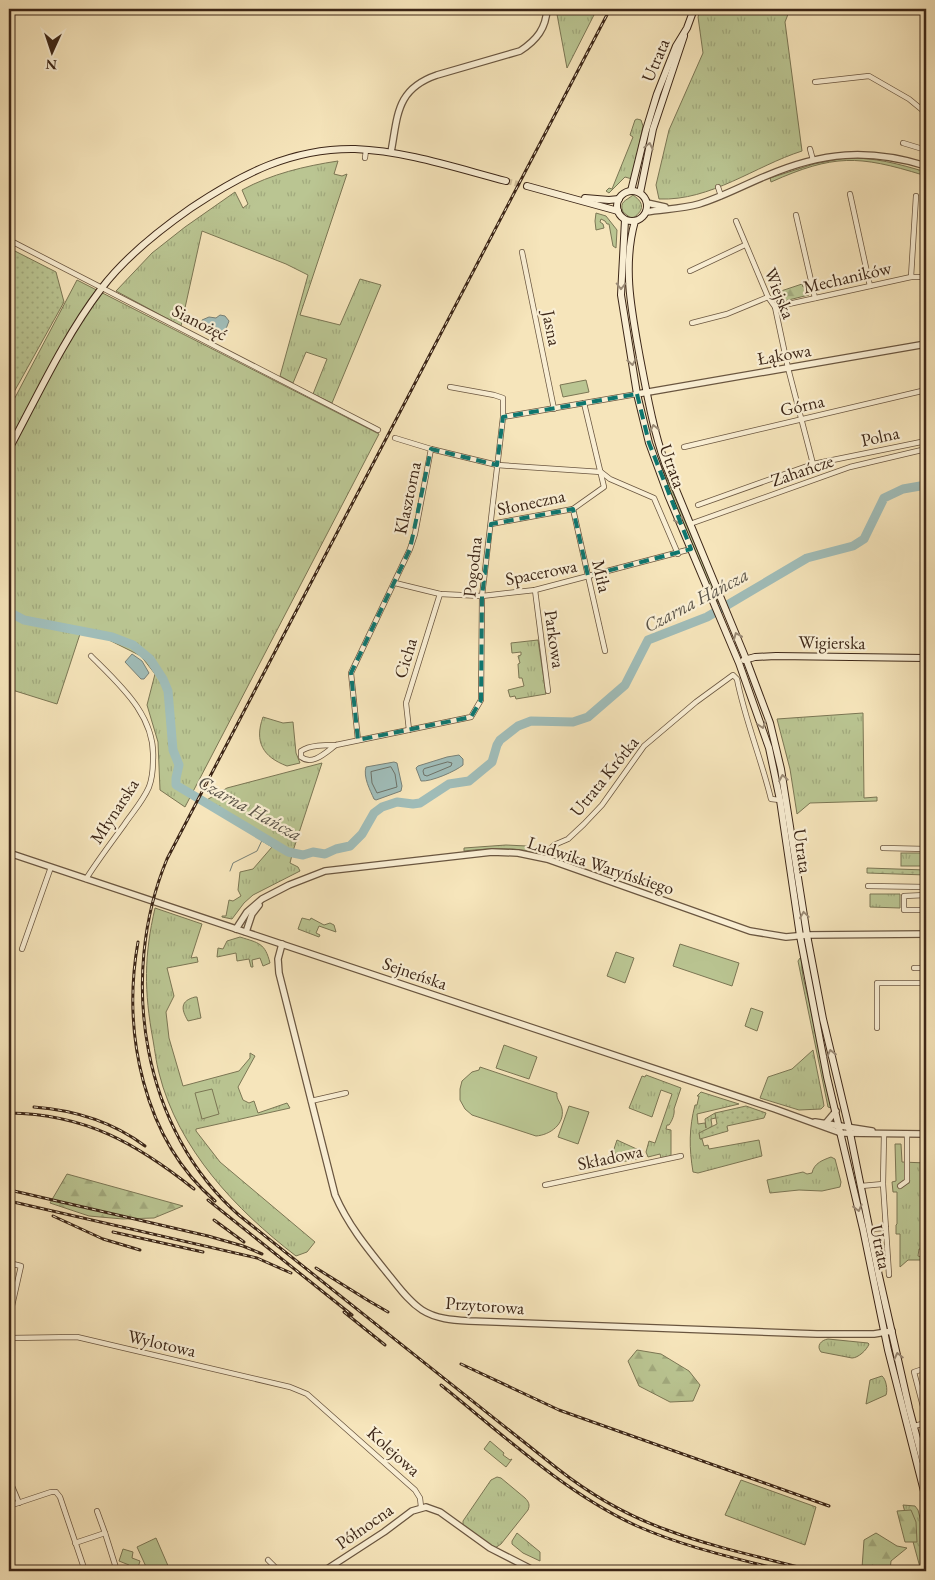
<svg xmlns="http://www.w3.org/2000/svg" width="935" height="1580" viewBox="0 0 935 1580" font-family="'EB Garamond',serif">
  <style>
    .grass { fill: url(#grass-tufts); stroke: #7b7654 }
    .forest { fill: url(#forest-firs); stroke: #7b7654 }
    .garden { fill: url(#garden-dots); stroke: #7b7654 }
    .pitch { fill: #bac592; stroke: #7b7654 }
    .water { fill: #a0bdb9; stroke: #788178 }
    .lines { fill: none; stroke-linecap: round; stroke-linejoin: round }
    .shore { stroke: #6e7268; stroke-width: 1 }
    .stream { stroke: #788178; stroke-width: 1 }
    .river { stroke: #a0bdb9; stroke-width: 9 }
    .secondary-tunnel { stroke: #d1bf9a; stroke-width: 6; stroke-dasharray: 6 3; stroke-linecap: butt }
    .minor-casing { stroke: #6a5640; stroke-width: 6 }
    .tertiary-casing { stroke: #6a5640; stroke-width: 8 }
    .secondary-casing { stroke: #3c2617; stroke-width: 8 }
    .minor { stroke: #f9eed3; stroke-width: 4.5 }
    .tertiary { stroke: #f9eed3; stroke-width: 5.5 }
    .secondary { stroke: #f9eed3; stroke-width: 6 }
    .rail-casing { stroke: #3c2617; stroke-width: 3 }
    .rail { stroke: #f9eed3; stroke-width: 1; stroke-dasharray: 4; stroke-linecap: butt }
    .oneway { stroke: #9a8a75 }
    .marked { fill: none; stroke: #0f766e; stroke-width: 4; stroke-dasharray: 10 6; stroke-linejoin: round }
    .labels { text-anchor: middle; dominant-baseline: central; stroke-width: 4.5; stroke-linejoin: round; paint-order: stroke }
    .street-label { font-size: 18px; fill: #3c2617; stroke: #f9eed3 }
    .water-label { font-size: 19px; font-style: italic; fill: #5a5348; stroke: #f9eed3 }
  </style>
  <defs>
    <pattern id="grass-tufts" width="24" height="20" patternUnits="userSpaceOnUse" patternTransform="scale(1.25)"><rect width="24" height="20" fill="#bac592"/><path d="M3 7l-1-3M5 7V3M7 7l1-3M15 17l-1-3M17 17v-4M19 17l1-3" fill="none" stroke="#a1a97d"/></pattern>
    <pattern id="forest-firs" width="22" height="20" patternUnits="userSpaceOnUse" patternTransform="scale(1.25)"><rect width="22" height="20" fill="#bac592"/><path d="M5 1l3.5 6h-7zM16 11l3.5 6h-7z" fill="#a1a97d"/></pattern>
    <pattern id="garden-dots" width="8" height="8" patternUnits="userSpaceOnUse" patternTransform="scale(1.25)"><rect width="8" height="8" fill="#bac592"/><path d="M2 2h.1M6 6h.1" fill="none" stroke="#a1a97d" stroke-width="1.8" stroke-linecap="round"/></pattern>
  </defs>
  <rect width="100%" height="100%" fill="#f6e5bb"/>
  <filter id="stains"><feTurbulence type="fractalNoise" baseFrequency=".004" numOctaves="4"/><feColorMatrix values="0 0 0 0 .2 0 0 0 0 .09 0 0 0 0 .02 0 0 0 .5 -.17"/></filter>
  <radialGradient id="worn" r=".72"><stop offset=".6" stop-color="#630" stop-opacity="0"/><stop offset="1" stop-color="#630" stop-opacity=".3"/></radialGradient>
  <g class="grass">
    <path d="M556,9H597L567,68Z"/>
    <path d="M701,9H790L785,22L802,151C755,166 711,201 659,199L656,185L669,130L703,53L698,17Z"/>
    <path d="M637,119L641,120L643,126L632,179L625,177L609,193L606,191L609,188L612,189L633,137L630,135L635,120Z"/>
    <path d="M845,158C874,157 899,164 926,172L923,175C858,155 834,154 771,182L770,178L814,164Z"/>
    <path d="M338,161L334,174L342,176L347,174L300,315L340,325L360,279L381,285L332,403L313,394L327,359L306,352L293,383L280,376L308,275L286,264L202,231L181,326L116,291L152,253L185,227L235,192L243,208L248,204L242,190C271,174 305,166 338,161Z"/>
    <path d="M633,195C646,204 643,211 632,219L623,212C619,201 626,201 633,195Z"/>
    <path d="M596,213L606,216L617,230L616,248L613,246L609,224H607L605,221L601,219L600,222L603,224L604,228L596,230L595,221Z"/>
    <path d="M77,280L379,434L185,807L160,790L158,742L147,705L155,674L141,656L107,639L80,634L57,704L9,689V409Z"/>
    <path d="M657,458H658L720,603L719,604L709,587Z"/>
    <path d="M538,640L546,694L516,699L515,696L510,697L508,690L524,686L522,678H519L518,664L520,663L518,656L521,655V652L512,653L511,643Z"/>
    <path d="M863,713L864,798L877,797V801L810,803L797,814L790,769L777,719Z"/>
    <path d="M263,717L283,723L293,722L296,753L300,763L287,766C263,757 254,742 263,717Z"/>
    <path d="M322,763L293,851L205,801L227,788Z"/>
    <path d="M263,839C274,843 281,852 292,855L290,863L298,867L300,871L253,895L244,903L232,919L222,917V916H226L229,900L233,901L241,896L238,890L240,872L253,869L272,847L262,841Z"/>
    <path d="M506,845L527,846L547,852L543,854C516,847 492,848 464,851V848Z"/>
    <rect x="901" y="853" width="25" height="13"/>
    <path d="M870,894H900V908L870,907Z"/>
    <path d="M155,908L202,924L191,958L197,957L198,962L167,968L174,996L166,1012L169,1038L183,1086L239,1071L250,1058V1053L255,1056L238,1087L243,1100L249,1103L254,1101L258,1113L287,1103L290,1108L196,1129V1131L220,1162L315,1242L307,1252L296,1256C236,1210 178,1149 159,1073C156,1062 155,1051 153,1040C144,991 144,956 155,908Z"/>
    <path d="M302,918L310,920L311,918L324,925L330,923L334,925L336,932L319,926L316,933L320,935L319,937L298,929Z"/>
    <path d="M240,937C259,943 265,943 270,963L263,966L260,958L252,960L253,967H251L249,959L237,961L236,953L217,957L218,948L223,949L227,941Z"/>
    <path d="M800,958H801L803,977L809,1001L831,1108L828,1107L798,961Z"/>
    <path d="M195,997H197L201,1018L188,1021C181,1009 180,1001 195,997Z"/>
    <path d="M813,1050L823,1100L824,1106L821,1109L799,1110L760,1098L768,1077L792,1069Z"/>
    <path d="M646,1075L681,1088L674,1109C675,1114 672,1121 669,1125H667L666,1129L671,1130V1156L661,1158L660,1154L648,1157L646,1152L649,1141L655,1143L672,1094L661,1090L652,1117L629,1108L642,1076L645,1077Z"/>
    <path d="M701,1092L739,1104L697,1114L698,1124L705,1123L706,1128L705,1119L715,1113L716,1118L711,1119L712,1126L706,1131L700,1139H702L704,1146L708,1145L709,1149L759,1140L762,1156L698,1173L693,1172C689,1148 689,1128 695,1105H697L699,1096H697Z"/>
    <path d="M617,1140L641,1151L642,1158L621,1162L614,1161L617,1154L613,1152Z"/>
    <path d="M895,1144H901L902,1162L926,1163V1249H919L918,1256L922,1257V1260H908L900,1267V1234H896V1225L897,1224V1192H893L892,1182L896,1181Z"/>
    <path d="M831,1157L835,1159L841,1182L840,1187L822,1191L799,1190L770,1193L767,1180L803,1172L807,1174L812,1173C814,1163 823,1160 831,1157Z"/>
    <path d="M828,1339L868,1343L869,1344C867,1350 858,1358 852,1358L821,1352C816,1346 821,1340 828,1339Z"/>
    <path d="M882,1376C886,1379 888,1390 886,1395L866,1404L870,1380Z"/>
    <path d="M490,1441L504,1453L503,1455L510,1460L512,1459L506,1467L484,1449Z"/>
    <path d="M497,1477L501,1478L525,1498C529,1502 530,1505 528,1510L501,1544L495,1548L463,1525V1521L491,1480Z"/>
    <path d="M741,1480L816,1507L805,1545L725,1515Z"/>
    <path d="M903,1505L915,1506L918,1510L926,1541V1571H921Z"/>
    <path d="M517,1533L540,1552V1561L523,1553L512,1544V1541Z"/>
  </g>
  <g class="forest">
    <path d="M802,284L803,287L807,286L809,295L776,303L772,297L782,295L781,291Z"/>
    <path d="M67,1174L183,1206L154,1218L123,1219L89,1216L50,1203Z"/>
    <path d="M637,1350L661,1354L689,1371L700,1385L693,1401L670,1402L639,1386L628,1361Z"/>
    <path d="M911,1510L916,1522L917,1542H905L897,1511Z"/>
    <path d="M876,1533L897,1546L907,1548L891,1561L890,1571H874L862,1568L864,1540Z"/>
  </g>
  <g class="garden">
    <path d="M9,248L56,272L64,302L9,401Z"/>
    <path d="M867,868L926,870V875L867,873Z"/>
    <path d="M746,1106L766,1113L764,1118L727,1126L728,1131L700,1139L699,1133L717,1124L715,1113Z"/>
  </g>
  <g class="pitch">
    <path d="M586,380L589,392L563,397L560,385Z"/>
    <path d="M680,944L739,963L732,986L673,966Z"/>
    <path d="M616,952L634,958L625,983L607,976Z"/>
    <path d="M751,1008L763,1012L757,1031L745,1026Z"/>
    <path d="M504,1045L537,1057L529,1079L496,1068Z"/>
    <path d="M480,1067L557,1093C556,1099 561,1103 562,1109C565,1124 550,1135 536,1136L472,1115L465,1109L460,1100V1089L462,1081L472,1072L479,1070Z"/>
    <path d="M212,1089L219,1114L202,1119L195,1093Z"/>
    <path d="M569,1106L589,1112L578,1144L558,1137Z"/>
    <path d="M156,1538L169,1568L162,1571H148L137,1547Z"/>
    <path d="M123,1549L133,1552L132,1558L140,1561L137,1571H127L129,1565L119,1561Z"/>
  </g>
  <g class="water">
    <path d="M220,315L225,316L229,321L224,334L222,336L217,330L203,323L202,320L209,317L216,318Z"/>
    <path d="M132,654L142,661L149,673L144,679H141L125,662Z"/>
    <path d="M459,755L463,759V765C456,771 431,782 421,781L416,768L418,766L447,757Z"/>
    <path d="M394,762L397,763L402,786L401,791L376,800L374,799C370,790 363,777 366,767Z"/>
  </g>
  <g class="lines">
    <g class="shore">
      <path d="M448,762L452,763L451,766L427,776L424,775L423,771L424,769Z"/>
      <path d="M391,767L395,774L397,787L377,793L372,783L371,772Z"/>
    </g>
    <path class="stream" d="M230,871L233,863L257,851L264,836"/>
    <path class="river" d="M9,612L24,620L112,637L133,645L150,659L163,679L168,691L173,750L179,765L176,778V785L288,852L303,855L313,852L325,854L336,849L350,846L362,834L374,813L382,807L397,802L413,804L420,803L449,784L469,781L492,762L497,745L500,740L518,726L531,721L573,722L588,717L625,685L648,640L707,617L807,558L853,546L864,539L884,498L903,489L926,485"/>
    <path class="secondary-tunnel" d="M506,181L527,186"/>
    <defs>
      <g id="minor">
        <path d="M815,82L869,76L909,99L926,113"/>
        <path d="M903,143L926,150"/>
        <path d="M810,149L813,160"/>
        <path d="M365,158L366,150"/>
        <path d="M922,165L926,151"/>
        <path d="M718,187L721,196"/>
        <path d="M850,194L870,286"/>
        <path d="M796,215L815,298"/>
        <path d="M736,221L768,297L775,307L788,368L813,464"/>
        <path d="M9,240L378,430"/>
        <path d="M522,252L554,409"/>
        <path d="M690,271L745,245"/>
        <path d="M911,277L916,196"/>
        <path d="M775,307L911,277H926"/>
        <path d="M692,323L727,314L768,297"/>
        <path d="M450,387L494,395L503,398V417"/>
        <path d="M395,438L431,449L497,465L601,472L610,479L654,498L678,554"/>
        <path d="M684,447L926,390"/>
        <path d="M698,505L813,464L926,441"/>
        <path d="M573,509L605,651"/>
        <path d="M491,524L573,509L604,487L584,403"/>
        <path d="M690,524L850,467L926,449"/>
        <path d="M395,583L440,594L482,596L535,590L691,549"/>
        <path d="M535,590L548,691"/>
        <path d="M409,730L406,703L440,594"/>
        <path d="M358,740L351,673L410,549L415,534L431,449"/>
        <path d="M336,745C326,752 313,766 301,757V751C310,745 325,745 336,745L471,717L481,700L482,596L503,417L637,394"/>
        <path d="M883,848L926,849"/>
        <path d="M547,859L549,850L554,845L568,839L584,824L602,805L644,746L696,702L733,675L737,679C745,720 761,758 771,799L780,800"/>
        <path d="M86,879C98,860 111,843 124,825C132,813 143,801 149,787C152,779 153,769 153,760C156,716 120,685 91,656"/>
        <path d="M868,886L926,887"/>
        <path d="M926,895L904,896V910H926"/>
        <path d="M925,934L926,916"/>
        <path d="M22,949L51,867"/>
        <path d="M914,968H926"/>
        <path d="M877,1028V983H926"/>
        <path d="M311,1101L346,1093"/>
        <path d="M884,1134L883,1184L889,1275"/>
        <path d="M545,1185L681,1156"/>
        <path d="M861,1186L883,1184"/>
        <path d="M900,1186L907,1181V1135"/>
        <path d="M869,1229L886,1228"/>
        <path d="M9,1263L21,1266L9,1319"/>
        <path d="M9,1338L77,1337L290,1387L307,1394L415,1490L420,1498L421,1507"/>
        <path d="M926,1368L914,1372L926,1418"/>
        <path d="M914,1426L926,1423"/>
        <path d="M9,1479L19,1503"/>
        <path d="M9,1506L51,1492H56L60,1497L85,1571"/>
        <path d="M105,1533L117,1571"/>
        <path d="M75,1543L105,1533L97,1511"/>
        <path d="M268,1560L279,1571"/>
      </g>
      <g id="tertiary">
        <path d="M391,152C398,115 396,89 437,75L520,51C537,40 546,28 547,9"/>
        <path d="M647,203L665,207"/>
        <path d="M646,212C663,209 682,209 699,204C722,197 744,185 766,176C822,152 868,148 926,166"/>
        <path d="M637,394L926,344"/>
        <path d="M9,853L775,1109L841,1133L926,1134"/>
        <path d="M236,929L247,912L262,899L289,885L325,871L492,852L518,853L547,859L750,931L786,937L807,935L926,934"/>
        <path d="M246,932L252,914L259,905"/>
        <path d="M282,944L278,959L279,973L335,1195C348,1225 367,1248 388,1274C398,1286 408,1301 422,1310C436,1319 453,1320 469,1321L817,1334H874L892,1331"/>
        <path d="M815,1122L872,1131"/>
        <path d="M826,1123L836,1111"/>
        <path d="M324,1571L384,1532L412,1511L426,1507L440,1512L490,1548L535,1571"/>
      </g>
      <g id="secondary">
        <path d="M527,186L618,211"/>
        <path d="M631,191L646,130L657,94L676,46L687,28L694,9"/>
        <circle cx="632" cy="206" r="15"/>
        <path d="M640,193L653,129L684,36"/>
        <path d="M585,198L609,200L619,199"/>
        <path d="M625,220L621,295L637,394L649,443L668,495L739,663L769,748L780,800L800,936L827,1077L863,1229L888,1350L926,1499"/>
        <path d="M635,221C622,267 632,313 640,358C647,394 653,429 665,463L746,659L770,723L781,769L807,935L823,1019L849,1128L879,1276L909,1408L926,1473"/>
        <path d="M9,449C38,395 64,338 101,289C125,257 158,231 191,208C242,174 291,148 355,149C406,151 456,168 506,181"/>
        <path d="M744,660L755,657L776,656L926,658"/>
      </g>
    </defs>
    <use href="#minor" class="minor-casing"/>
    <use href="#tertiary" class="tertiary-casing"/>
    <use href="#secondary" class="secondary-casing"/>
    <use href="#minor" class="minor"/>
    <use href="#tertiary" class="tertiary"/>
    <use href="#secondary" class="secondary"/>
    <defs>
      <g id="rail">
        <path d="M610,9L167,859C118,977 142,1131 240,1216L558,1469C591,1495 628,1516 667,1530C715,1548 765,1558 814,1571"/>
        <path d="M138,942C122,1032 143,1139 215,1201"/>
        <path d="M34,1107C74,1110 113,1122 145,1146"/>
        <path d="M9,1113C85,1114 136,1143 194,1189"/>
        <path d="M14,1191L208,1236L243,1246L262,1254"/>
        <path d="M208,1200L352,1315"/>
        <path d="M9,1201L257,1258L291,1273"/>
        <path d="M53,1216L103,1239L140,1250"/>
        <path d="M214,1220L244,1242"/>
        <path d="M113,1232L203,1252"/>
        <path d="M316,1268L369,1301L388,1312"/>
        <path d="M344,1312L385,1345"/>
        <path d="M461,1364L559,1410L829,1506"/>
        <path d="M441,1385C502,1434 565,1493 637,1526C684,1547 735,1558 785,1571"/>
      </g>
    </defs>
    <use href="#rail" class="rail-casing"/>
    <use href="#rail" class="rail"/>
  </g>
  <defs><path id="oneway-chevron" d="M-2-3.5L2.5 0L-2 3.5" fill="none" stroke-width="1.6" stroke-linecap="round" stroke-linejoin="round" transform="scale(1.25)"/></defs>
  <g class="oneway">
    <use href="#oneway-chevron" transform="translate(649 146) rotate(-77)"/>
    <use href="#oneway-chevron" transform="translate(621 286) rotate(90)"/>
    <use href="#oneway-chevron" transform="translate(632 362) rotate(80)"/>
    <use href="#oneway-chevron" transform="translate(654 428) rotate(-103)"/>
    <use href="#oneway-chevron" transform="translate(679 521) rotate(67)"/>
    <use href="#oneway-chevron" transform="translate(737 636) rotate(-112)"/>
    <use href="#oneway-chevron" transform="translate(762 725) rotate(72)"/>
    <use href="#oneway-chevron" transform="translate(783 778) rotate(-100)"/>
    <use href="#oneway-chevron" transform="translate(804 915) rotate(-98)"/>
    <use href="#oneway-chevron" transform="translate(831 1053) rotate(-104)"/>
    <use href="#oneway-chevron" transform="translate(858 1208) rotate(76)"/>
    <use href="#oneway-chevron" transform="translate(898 1356) rotate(-103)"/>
  </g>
  <path class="marked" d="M637,394L649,443L691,549L588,576L573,509L491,524L482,596L481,700L471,717L358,740L351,673L410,549L431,449L497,465L503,417Z"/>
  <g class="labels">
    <g class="street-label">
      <text transform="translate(655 60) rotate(-67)">Utrata</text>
      <text transform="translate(847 277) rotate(-13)">Mechaników</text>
      <text transform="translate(780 293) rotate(68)">Wiejska</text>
      <text transform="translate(200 322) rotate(27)">Sianożęć</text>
      <text transform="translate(552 328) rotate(79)">Jasna</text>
      <text transform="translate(784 354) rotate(-10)">Łąkowa</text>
      <text transform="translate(802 405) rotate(-13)">Górna</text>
      <text transform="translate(880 436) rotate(-12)">Polna</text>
      <text transform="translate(673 466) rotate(70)">Utrata</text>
      <text transform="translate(802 470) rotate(-19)">Zahańcze</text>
      <text transform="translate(407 498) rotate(-78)">Klasztorna</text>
      <text transform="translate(531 502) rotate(-12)">Słoneczna</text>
      <text transform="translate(472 567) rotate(-84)">Pogodna</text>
      <text transform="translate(541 572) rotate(-11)">Spacerowa</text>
      <text transform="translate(602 576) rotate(77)">Miła</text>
      <text transform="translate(555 639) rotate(82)">Parkowa</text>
      <text transform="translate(832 642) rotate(1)">Wigierska</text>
      <text transform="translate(405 658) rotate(-73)">Cicha</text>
      <text transform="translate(604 776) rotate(-51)">Utrata Krótka</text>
      <text transform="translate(114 811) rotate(-57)">Młynarska</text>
      <text transform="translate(803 851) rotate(82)">Utrata</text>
      <text transform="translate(601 865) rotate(18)">Ludwika Waryńskiego</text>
      <text transform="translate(415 973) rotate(19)">Sejneńska</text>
      <text transform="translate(610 1157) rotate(-12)">Składowa</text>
      <text transform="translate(881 1247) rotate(78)">Utrata</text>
      <text transform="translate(485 1305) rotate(4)">Przytorowa</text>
      <text transform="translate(162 1343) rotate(13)">Wylotowa</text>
      <text transform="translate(394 1451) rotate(42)">Kolejowa</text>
      <text transform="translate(364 1526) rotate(-35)">Północna</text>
    </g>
    <g class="water-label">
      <text transform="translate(696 600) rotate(-28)">Czarna Hańcza</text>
      <text transform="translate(250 808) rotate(29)">Czarna Hańcza</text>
    </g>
  </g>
  <rect width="935" height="1580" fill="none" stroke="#f6e5bb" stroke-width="30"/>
  <rect x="10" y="10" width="915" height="1560" fill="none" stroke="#3c2617" stroke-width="2.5"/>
  <rect x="15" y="15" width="905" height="1550" fill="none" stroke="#3c2617"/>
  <g transform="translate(52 52) rotate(183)" stroke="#f9eed3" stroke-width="4" paint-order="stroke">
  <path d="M0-4L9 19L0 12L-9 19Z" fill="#3c2617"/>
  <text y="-8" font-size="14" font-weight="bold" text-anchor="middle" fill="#3c2617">N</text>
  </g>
  <rect width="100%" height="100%" filter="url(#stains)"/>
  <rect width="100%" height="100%" fill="url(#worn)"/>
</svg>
